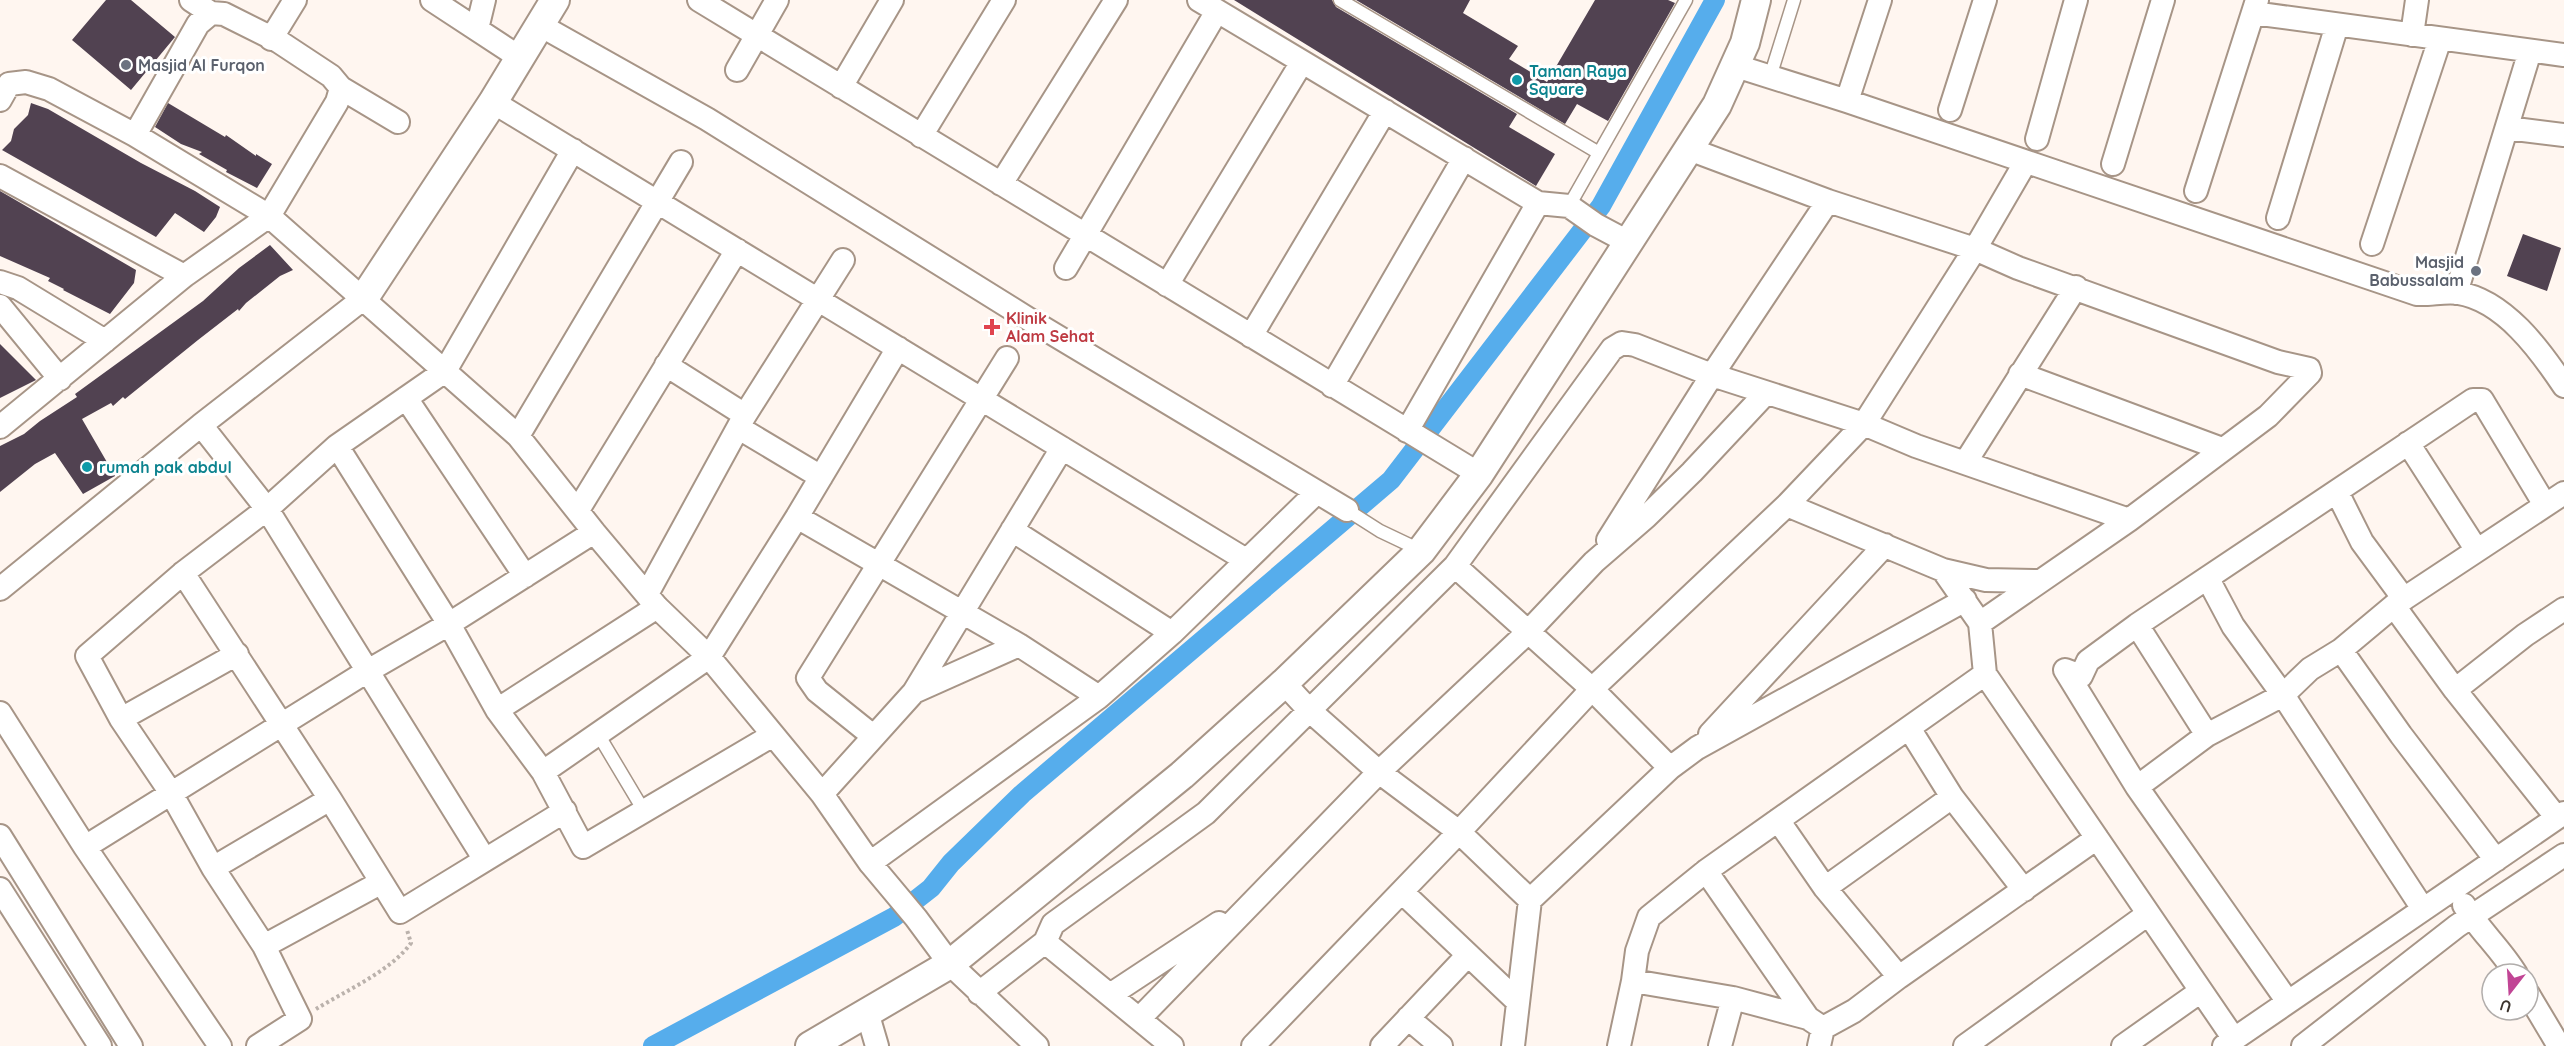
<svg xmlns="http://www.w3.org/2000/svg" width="2564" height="1046" font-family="Quicksand,sans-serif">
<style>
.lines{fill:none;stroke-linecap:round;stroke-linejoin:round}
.canal{stroke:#56adec;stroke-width:20}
.building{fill:#514251}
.service-casing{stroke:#a79587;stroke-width:15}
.minor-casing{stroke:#a79587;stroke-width:26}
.tertiary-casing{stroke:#a79587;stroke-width:32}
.path{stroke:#bbb2ac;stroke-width:4;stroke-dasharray:3 3;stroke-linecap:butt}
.service{stroke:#fff;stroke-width:12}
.minor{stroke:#fff;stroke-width:22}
.tertiary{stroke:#fff;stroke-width:28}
.worship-dot{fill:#6b7280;stroke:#fff;stroke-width:2}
.culture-dot{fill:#0f9aa8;stroke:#fff;stroke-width:2}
.health-dot{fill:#e0444e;stroke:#fff;stroke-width:2}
.labels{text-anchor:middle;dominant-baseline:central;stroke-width:6;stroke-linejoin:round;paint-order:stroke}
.worship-label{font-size:16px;font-weight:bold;fill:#5b616d;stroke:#fff;text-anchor:start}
.culture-label{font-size:16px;font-weight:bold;fill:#0d838f;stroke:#fff;text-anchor:start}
.health-label{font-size:16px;font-weight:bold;fill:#be3a42;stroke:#fff;text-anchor:start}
</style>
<rect width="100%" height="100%" fill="#fff6f0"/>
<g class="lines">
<path class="canal" d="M653 1046 894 917 931 888 951 863 1022 794 1391 480 1601 206 1715 0"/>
</g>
<path class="building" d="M106 0H131L175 37 131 90 72 40Z
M1234 0H1332L1336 7 1517 114 1509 127 1555 154 1536 186Z
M1356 0H1470L1463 13 1518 46 1509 59 1547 82 1595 0H1668L1675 3 1608 121 1577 104 1565 124Z
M31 103 48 109 141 163 195 191 220 207 216 217 204 232 175 213 156 237 2 150 11 141 14 129 28 115Z
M168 103 225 137 226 135 256 156V154L272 164 257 188 226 172 227 170 199 154 202 152 181 144 155 127Z
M0 191 136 270 134 283 110 314 63 290 64 289 48 281 50 278 0 256Z
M2523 234 2561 248 2547 291 2507 276Z
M270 245 293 270 280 276 246 303 239 311 238 309 198 340 125 399 123 397 113 406 111 403 82 419 115 476 83 494 55 453 35 464 0 492V446L24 434 40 421 77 397 75 394 203 301 239 268Z
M0 344 36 380 0 398Z"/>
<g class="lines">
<defs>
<path id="service" d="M1340 0 1599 153
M1770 77 1794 0
M1569 206 1686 0
M1347 510 1380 531 1420 550
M598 734 644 811"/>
<path id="minor" d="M191 0 211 13 224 14 278 41 331 76 341 88 398 122
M432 0 519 57
M699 0 1479 474
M1199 0 1538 203
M2253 13 2564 55
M538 24 707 119 1030 320 1347 510
M477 29 484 0
M2412 35 2417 0
M271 39 295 0
M1733 65 1847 101 2417 294C2430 295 2445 291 2458 293 2504 300 2540 350 2564 386
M737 70 777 0
M841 87 892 0
M0 100 9 84 26 82 49 89 135 135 269 216 518 436 594 532 657 607 709 657 822 794 870 863 916 918 950 964 1037 1046
M1847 101 1880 0
M493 102 1246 560
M1950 110 1985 0
M2507 128 2564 135
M135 135 198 24 211 13
M921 136 1004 0
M2037 139 2076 0
M1689 149 1828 201 1975 249 2018 268 2278 362 2309 369 2310 373 2268 416 2129 520 1980 623
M2113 164 2163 0
M0 176 184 276
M1001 184 1116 0
M2196 191 2257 0
M2278 218 2337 25
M2372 244 2440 39
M1066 268 1217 11
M0 282 18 288 105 341
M1167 285 1302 62
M2456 293 2530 51
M0 306 60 379
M1251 336 1385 111
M666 365 745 415
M2020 374 2222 449
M1332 386 1464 158
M406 398 525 576
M201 425 267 509 485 860
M0 427 184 276 269 216 337 102 341 88
M739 428 821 477
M1407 431 1538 203 1569 206 1596 225 1628 242
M518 436 681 162
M2408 443 2476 549
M337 446 449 624 497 710 543 772 583 847 773 735
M1965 463 2076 287
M2337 492 2362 542 2404 599
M1787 505 1943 570 1980 623 1985 674 2234 1039
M578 510 737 250
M797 517 1019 645 1099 697
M1012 530 1172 633
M1608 540 1712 375 1828 201
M1455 566 1592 689 1670 768
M1943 570 1986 580 2038 581
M183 573 330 799 400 912 565 811
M2208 579 2233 626 2283 695 2423 909
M0 589 201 425 364 298
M647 594 745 415 843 260
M2394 606 2455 690 2557 818
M2137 625 2207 735
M2341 650 2401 735 2496 860
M1284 683 1309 710 1379 772 1459 832 1530 900
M2455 690 2525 635 2564 609
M914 692 1062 448
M497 710 657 607
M0 713 85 847 220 1046
M121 719 237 654
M1909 728 1952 797 2024 890
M1710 734 1885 545
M873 736 817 691 808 678 1007 358
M543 772 709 657 797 517 898 348
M2137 787 2207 735 2283 695 2310 669 2341 650 2396 604 2564 493
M822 794 914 692 1019 645
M1778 820 1825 888 1899 977
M0 836 131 1046
M85 847 366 672 449 624 594 532
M870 863 1099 697 1172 633 1317 492
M213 868 330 799
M1706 871 1808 1018 1823 1028
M1825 888 1952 797
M0 889 100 1046
M1402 892 1517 1001
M2464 905C2479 930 2501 949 2516 974
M1045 942 1172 1046
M264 946 380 883
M1633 981 1733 998 1808 1018
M979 993 1045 942 1053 924 1206 813 1455 566 1612 349 1622 343 1635 345 1712 375 1864 424 1916 446 2129 520
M2528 994 2559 1046
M1110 995 1219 923
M2288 1002 2137 787 2065 670 2081 676 2088 661 2137 625 2473 400H2482L2545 505
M867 1012 877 1046
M1408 1018 1441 1046
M1139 1019 1379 772 1527 633 1594 562 1646 517 1692 472 1766 393
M258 1046 300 1019 264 946 213 868 171 793 121 719 87 656 183 573 267 509 337 446 445 371 573 150
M1253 1046 1459 832 1592 689 1787 505 1864 424 1975 249 2025 163
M1382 1046 1467 956
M1513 1046 1530 900 1670 768 1697 748 1965 600
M1619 1046 1633 981 1637 951 1649 917 1706 871 1985 674
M1720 1046 1733 998
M1819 1046 1823 1028 1854 1011 1899 977 2097 838
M1965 1046 2148 914
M2123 1046 2201 991
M2224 1046 2564 813
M2303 1046 2457 926 2564 855"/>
<path id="tertiary" d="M364 298 493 102 555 0
M810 1046 950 964 1182 775 1284 683 1421 551 1479 474 1717 105 1745 43 1756 0"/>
</defs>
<use href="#service" class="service-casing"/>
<use href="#minor" class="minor-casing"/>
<use href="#tertiary" class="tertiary-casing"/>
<path class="path" d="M316 1009C345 991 391 971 411 943L407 930"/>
<use href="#service" class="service"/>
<use href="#minor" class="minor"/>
<use href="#tertiary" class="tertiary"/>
</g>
<g class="worship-dot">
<circle cx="126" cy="65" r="6"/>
<circle cx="2476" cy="271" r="6"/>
</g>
<g class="culture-dot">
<circle cx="1517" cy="80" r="6"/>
<circle cx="87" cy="467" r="6"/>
</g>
<path class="health-dot" d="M989 318h6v6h6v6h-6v6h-6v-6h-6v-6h6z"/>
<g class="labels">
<g class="worship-label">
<text x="138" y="65">Masjid Al Furqon</text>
<text x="2464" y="262" text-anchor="end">Masjid<tspan x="2464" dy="18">Babussalam</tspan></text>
</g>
<g class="culture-label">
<text x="1529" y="71">Taman Raya<tspan x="1529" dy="18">Square</tspan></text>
<text x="99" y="467">rumah pak abdul</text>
</g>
<g class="health-label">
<text x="1006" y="318">Klinik<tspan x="1006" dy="18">Alam Sehat</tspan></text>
</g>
</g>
<g transform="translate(2510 992) rotate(197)"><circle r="28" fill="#ffffff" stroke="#b1adab" stroke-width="1.5"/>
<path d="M0-4.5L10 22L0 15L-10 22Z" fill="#c14595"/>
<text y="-9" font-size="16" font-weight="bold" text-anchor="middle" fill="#3b332d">U</text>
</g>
</svg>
